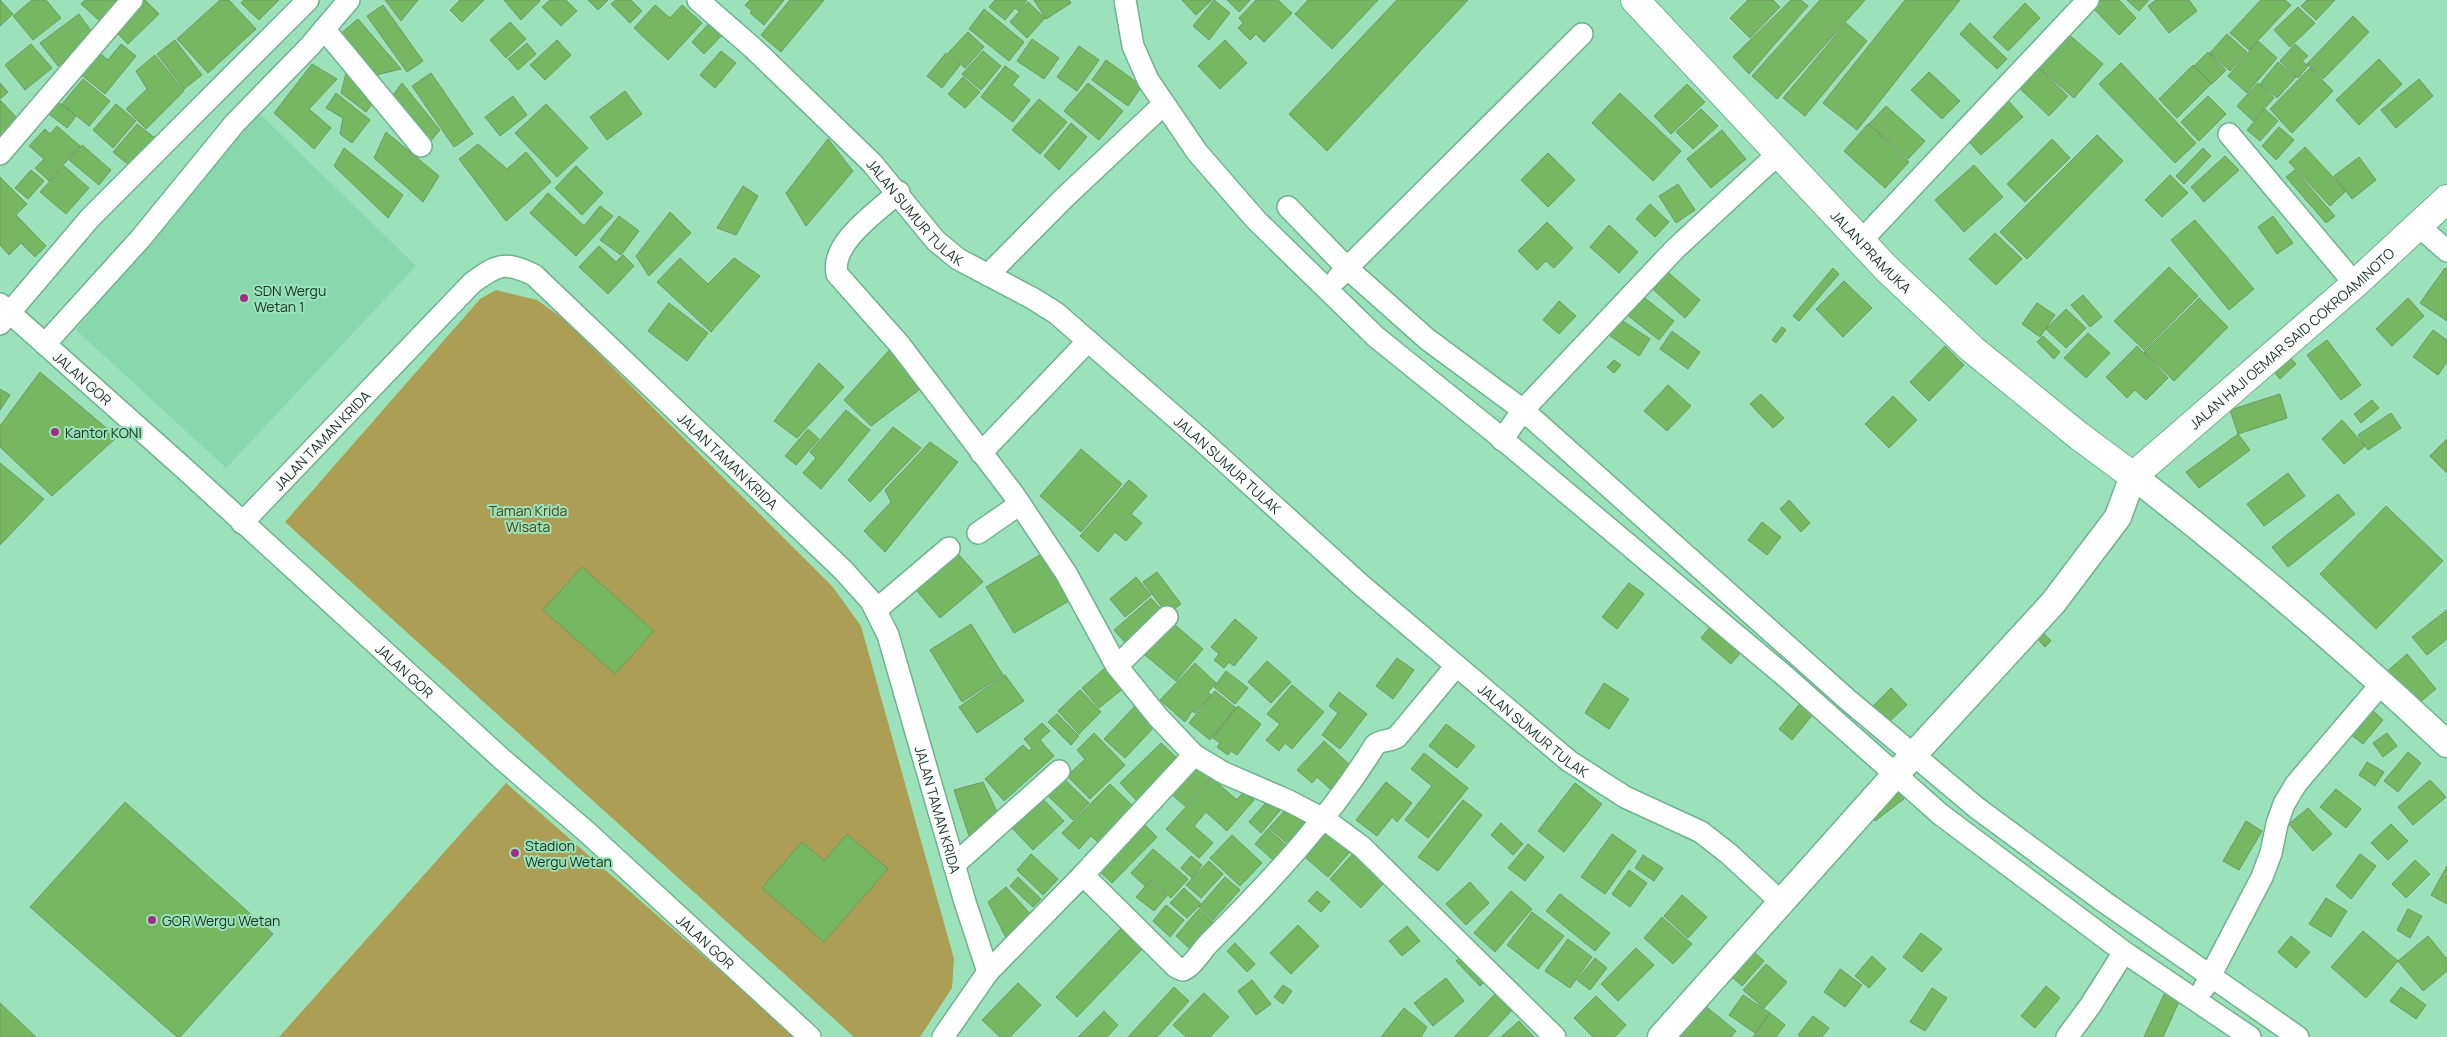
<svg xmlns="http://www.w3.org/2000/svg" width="2447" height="1037" font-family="Manrope,sans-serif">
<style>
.built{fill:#89d8ac}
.green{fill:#ac9e54}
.building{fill:#75b861;stroke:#6f9963}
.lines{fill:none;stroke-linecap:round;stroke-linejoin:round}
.minor-casing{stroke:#6db38d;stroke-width:24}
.tertiary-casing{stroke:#6db38d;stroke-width:29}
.secondary-casing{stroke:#6db38d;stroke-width:30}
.minor{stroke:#fff;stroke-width:21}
.tertiary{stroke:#fff;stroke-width:26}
.secondary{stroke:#fff;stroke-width:28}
.poi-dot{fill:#a32e88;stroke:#9be2ba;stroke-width:2}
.labels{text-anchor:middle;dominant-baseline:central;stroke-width:4;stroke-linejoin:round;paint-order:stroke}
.street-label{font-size:14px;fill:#163324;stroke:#9be2ba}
.poi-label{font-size:14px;fill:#163324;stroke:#9be2ba;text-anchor:start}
.park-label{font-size:14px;fill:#4d4414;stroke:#9be2ba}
</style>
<rect width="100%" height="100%" fill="#9be2ba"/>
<path class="built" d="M254 108 416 266 226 468 76 330Z"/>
<path class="green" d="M496 290 537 300 565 320 832 586 861 626 954 959 952 988 920 1037H854L285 522 480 299Z
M506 783 796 1037H279Z"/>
<path class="building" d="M0 0 13 14 0 26Z
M32 0H46L61 18 33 40 13 16Z
M85 0H122L102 23 81 4Z
M142 0H145L159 14 128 44 113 29Z
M220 0H229L256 29 208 73 177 39Z
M244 0H279L259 20 241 3Z
M385 0H418L401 21Z
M460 0H484L462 22 450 10Z
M504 0H539L540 1 521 20Z
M550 0H566L577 11 561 26 542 7Z
M588 0H608L598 10Z
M616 0H631L642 11 630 23 611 4Z
M750 0H784L764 25 750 13 752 11 745 5Z
M790 0H824L781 52 761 35Z
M995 0H1027L1019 11 1015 8 1005 20 989 7Z
M1034 0H1069L1071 3 1046 19Z
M1182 0H1212L1196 15Z
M1214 0 1230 13 1209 40 1193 26Z
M1227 0H1250L1239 12Z
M1256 0H1278L1292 13 1264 42 1256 34 1250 40 1238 28 1243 23 1239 18Z
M1308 0H1378L1332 49 1295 14Z
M1397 0H1468L1327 151 1289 114Z
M1748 0H1773L1780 7 1750 38 1730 18Z
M1791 0H1801L1808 6 1749 74 1733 57Z
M1820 0H1865L1777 99 1752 76Z
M1905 0H1960L1857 130 1823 103Z
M2095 0H2119L2136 18 2119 35 2090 5Z
M2127 0H2149L2139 11Z
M2156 0H2189L2197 11 2169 33 2148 6Z
M2261 0H2285L2291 5 2249 50 2230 33Z
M2307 0H2335L2316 20 2301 6Z
M1028 2 1045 18 1027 38 1010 22Z
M2025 3 2040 18 2008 51 1993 37Z
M383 5 423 61 407 72 367 16Z
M655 5 670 18 682 5 702 23 668 60 634 28Z
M2298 7 2315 23 2290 47 2274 30Z
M984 9 1024 42 1009 61 969 29Z
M79 14 96 38 58 66 40 43Z
M2353 16 2369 32 2323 79 2307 64Z
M714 18 727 30 704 54 692 42Z
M358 19 401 69 376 75 339 35Z
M510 22 526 39 506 58 490 40Z
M1846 23 1867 41 1805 116 1783 98Z
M1970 23 2007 59 1997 69 1960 34Z
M968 32 984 47 965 68 948 53Z
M2067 33 2103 64 2074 98 2038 67Z
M2227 34 2247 52 2230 71 2210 53Z
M1032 39 1059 58 1044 79 1017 61Z
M175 40 202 75 184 89 157 54Z
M557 40 571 55 545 80 530 65Z
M1225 40 1247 63 1220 89 1198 66Z
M2258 41 2277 58 2247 93 2228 76Z
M527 43 536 54 518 70 508 59Z
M31 44 52 68 25 90 5 65Z
M121 44 136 56 105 94 79 73 97 51 108 60Z
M2295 44 2308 56 2302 61 2308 66 2298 78 2280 61Z
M1079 46 1099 60 1077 91 1057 77Z
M721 51 736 63 715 88 700 75Z
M983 51 1001 66 981 90 962 74Z
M2208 52 2226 70 2212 84 2194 66Z
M946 53 960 65 942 88 927 76Z
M155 55 184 91 146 129 126 109 147 89 136 71Z
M2379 59 2402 84 2359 125 2336 100Z
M1106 60 1142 86 1128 106 1092 80Z
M2278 62 2296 77 2277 98 2260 84Z
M2121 63 2196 143 2175 163 2099 84Z
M312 64 337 79 309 109 331 128 314 149 274 113Z
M2034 64 2068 96 2049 116 2015 84Z
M2193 65 2211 84 2177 118 2159 99Z
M1005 66 1019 76 1012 85 1030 100 1013 122 981 97Z
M2310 68 2333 91 2292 133 2270 109Z
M1929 72 1960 101 1942 119 1911 90Z
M346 73 377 98 366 112 341 93Z
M431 73 473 134 454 147 412 86Z
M963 77 980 92 965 108 948 94Z
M83 79 110 101 89 126 62 104Z
M2419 79 2433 96 2396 128 2381 110Z
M0 83 8 92 0 99Z
M402 83 440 130 429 143 391 98Z
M1088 83 1123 111 1099 140 1064 111Z
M2258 83 2274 98 2253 121 2237 106Z
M1687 84 1705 102 1671 134 1654 116Z
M625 91 642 114 607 140 590 117Z
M336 93 370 120 352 143 340 134 343 118 326 108Z
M1620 93 1681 151 1653 181 1592 123Z
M513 96 527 115 500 136 485 117Z
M2208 96 2226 114 2199 141 2181 122Z
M2005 97 2023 117 1981 155 1963 135Z
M54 99 76 116 67 128 45 111Z
M1039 99 1067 122 1040 154 1012 130Z
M0 100 20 121 1 139 0 138Z
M116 104 136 121 113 148 93 130Z
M546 104 588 148 557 177 515 133Z
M1886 106 1925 141 1908 159 1869 124Z
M1701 109 1718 126 1693 149 1676 132Z
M2265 109 2278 121 2260 141 2247 130Z
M1071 123 1087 137 1059 170 1044 156Z
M137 124 155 138 131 167 113 152Z
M1868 124 1909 162 1885 188 1844 151Z
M57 126 80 146 49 181 35 168 44 159 29 146 45 129 50 134Z
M2279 127 2294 140 2276 160 2262 146Z
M1722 130 1746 159 1711 188 1687 159Z
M386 132 439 176 423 202 374 158Z
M2097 135 2123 161 2027 259 2000 232Z
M828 139 853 171 806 226 786 193Z
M2052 139 2070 158 2025 202 2007 184Z
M478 144 507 169 526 152 551 182 506 221 459 159Z
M82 145 111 170 99 185 69 160Z
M2305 147 2346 191 2330 206 2289 162Z
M344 148 403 195 388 218 334 166Z
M2203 148 2211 156 2184 184 2176 176Z
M1548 153 1575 180 1548 207 1521 180Z
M2225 156 2239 170 2204 202 2191 187Z
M2359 157 2376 180 2352 199 2334 176Z
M1974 165 2003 197 1964 232 1935 200Z
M64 166 89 188 66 214 40 192Z
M576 166 603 193 582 215 555 188Z
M31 170 44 181 28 199 15 188Z
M2295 170 2335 216 2326 223 2286 177Z
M2170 175 2188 193 2162 217 2145 200Z
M0 177 27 204 16 215 46 246 35 257 21 243 9 255 0 245Z
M1678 184 1695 210 1676 223 1659 196Z
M743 186 758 196 736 235 717 228Z
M548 193 584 226 600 206 613 216 576 256 530 213Z
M1650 204 1669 222 1655 237 1636 219Z
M670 212 691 233 649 276 636 256Z
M619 216 639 231 621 255 600 240Z
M2273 216 2293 243 2277 254 2258 227Z
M2195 220 2254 289 2229 310 2171 240Z
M1547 222 1573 248 1554 268 1546 261 1537 270 1518 251Z
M1609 225 1638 252 1619 273 1590 247Z
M1995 233 2022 259 1996 285 1969 259Z
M599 246 616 262 623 255 634 266 608 294 579 267Z
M680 258 708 284 734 258 760 276 711 332 657 282Z
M2169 267 2198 296 2144 350 2114 321Z
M1663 268 1700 300 1685 318 1648 285Z
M1833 268 1839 274 1799 321 1793 316Z
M2445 268 2447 269V321L2420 303Z
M1844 281 1872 308 1843 337 1816 309Z
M1641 295 1674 321 1659 340 1626 314Z
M2083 295 2102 317 2090 327 2071 305Z
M2199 298 2228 327 2174 381 2144 352Z
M2408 298 2424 316 2392 346 2376 329Z
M1559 301 1576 316 1559 334 1543 320Z
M669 303 708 333 687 361 648 331Z
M2037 303 2055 315 2040 337 2022 324Z
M2066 309 2086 328 2066 348 2046 329Z
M1614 315 1650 339 1639 356 1603 331Z
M1782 327 1786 330 1776 343 1772 340Z
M2433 330 2447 340V362L2438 375 2413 357Z
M1672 331 1700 352 1688 369 1660 349Z
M2088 333 2110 353 2086 378 2064 358Z
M2043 336 2060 352 2054 359 2037 342Z
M2327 340 2361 385 2341 400 2307 355Z
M893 346 927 384 871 426 844 400Z
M1945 346 1964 365 1929 401 1910 382Z
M2137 346 2168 378 2146 400 2135 390 2127 398 2106 377Z
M2290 357 2296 364 2280 379 2274 372Z
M1614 360 1621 365 1614 373 1607 367Z
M819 363 844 387 797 438 774 421Z
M40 372 117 437 52 496 0 447V426Z
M1668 385 1691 406 1667 431 1644 411Z
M0 389 10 395 0 410Z
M1761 394 1784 418 1773 428 1750 404Z
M2280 394 2287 418 2238 434 2230 410Z
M1893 396 1917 420 1889 448 1865 424Z
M2372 400 2379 408 2361 423 2354 414Z
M846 410 870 430 821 489 803 473 816 458 810 452Z
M2391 413 2401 428 2368 450 2358 435Z
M2342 420 2365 446 2344 464 2322 439Z
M893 427 921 448 870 502 848 480Z
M808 429 819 439 796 465 785 456Z
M2238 434 2250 450 2199 488 2186 472Z
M2447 439V473L2430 456Z
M930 442 958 462 885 552 864 531 891 502 885 490Z
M1081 449 1122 484 1081 532 1040 496Z
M0 463 44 499 0 545Z
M2288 473 2305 496 2264 526 2247 504Z
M1129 480 1147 496 1131 514 1142 523 1126 541 1115 532 1098 552 1080 536Z
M2338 494 2355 514 2288 567 2272 547Z
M1789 500 1810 523 1801 532 1780 509Z
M2386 506 2443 561 2376 629 2320 574Z
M1762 522 1781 537 1767 555 1748 540Z
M953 548 983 582 940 618 911 584Z
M1048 550 1076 597 1014 633 986 587Z
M582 567 654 631 615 674 543 610Z
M1157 572 1181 604 1167 614 1143 582Z
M1136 577 1151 595 1125 617 1110 599Z
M1629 583 1644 594 1617 629 1602 617Z
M1151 598 1167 616 1130 648 1114 630Z
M2447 610V639L2427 655 2412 637Z
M1167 618 1203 649 1176 681 1145 655Z
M1235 619 1257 638 1234 666 1229 662 1224 668 1214 660 1219 654 1211 647Z
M1716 620 1746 646 1731 664 1701 638Z
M971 624 1003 675 962 702 930 650Z
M2038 627 2051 641 2045 647 2032 633Z
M2407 654 2436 689 2414 707 2385 673Z
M1397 658 1414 670 1393 699 1376 686Z
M1267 661 1291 682 1271 703 1248 682Z
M1112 662 1130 683 1099 708 1082 688Z
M1195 663 1216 683 1208 692 1211 695 1195 713 1192 711 1185 722 1160 700Z
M1226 671 1248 688 1235 704 1214 687Z
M1005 675 1024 701 977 733 959 707Z
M1604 683 1629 699 1609 729 1585 713Z
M1292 685 1324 712 1292 749 1285 743 1279 751 1266 740 1280 724 1267 714Z
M1891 688 1907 705 1885 726 1869 710Z
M1080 690 1101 712 1079 734 1058 711Z
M1215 691 1236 708 1210 740 1189 723Z
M1339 692 1367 714 1340 749 1322 735 1338 713 1329 706Z
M1802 701 1815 712 1792 740 1779 729Z
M1136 705 1156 725 1125 758 1104 739Z
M1238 706 1261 724 1237 755 1231 751 1228 755 1217 747 1220 743 1213 738Z
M2371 709 2383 720 2363 744 2350 734Z
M1057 714 1079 736 1071 745 1048 722Z
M1042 723 1050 731 1040 740 1054 756 1004 801 985 779 1023 745 1029 751 1032 748 1024 739Z
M1446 724 1475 746 1457 768 1429 746Z
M1094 733 1125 765 1090 799 1067 776 1085 759 1077 750Z
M2387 733 2397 746 2383 757 2373 743Z
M1324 741 1351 766 1330 789 1317 777 1312 783 1297 770Z
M1161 743 1179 760 1137 801 1120 783Z
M2408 752 2421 763 2398 792 2384 781Z
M1424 753 1468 788 1428 838 1405 820 1432 786 1411 769Z
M1196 757 1214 774 1185 806 1167 790Z
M2367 762 2384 772 2375 786 2359 775Z
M1063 778 1089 803 1073 820 1047 795Z
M1212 778 1237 800 1244 791 1254 800 1227 831 1206 812 1194 826 1213 843 1199 858 1166 829Z
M2430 780 2446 797 2413 825 2398 807Z
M983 782 1000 818 972 845 954 790Z
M1386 782 1412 803 1397 822 1392 817 1377 836 1356 820Z
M1575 783 1602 804 1564 852 1538 831Z
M1110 784 1135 808 1100 844 1091 836 1079 849 1062 833Z
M1896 789 1904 799 1875 821 1868 812Z
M2336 789 2361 809 2346 828 2320 807Z
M1041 797 1064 821 1033 850 1010 826Z
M1270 798 1282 808 1261 833 1249 822Z
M1463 800 1482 815 1438 871 1418 857Z
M125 802 273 934 180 1037H177L30 907Z
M1287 808 1306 824 1288 844 1269 828Z
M2308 808 2332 834 2313 851 2289 824Z
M1139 819 1157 837 1112 883 1094 866Z
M1325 821 1354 847 1328 877 1299 852Z
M2246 821 2262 831 2239 870 2223 861Z
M1501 823 1523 844 1513 855 1491 835Z
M2391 824 2408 841 2388 860 2371 843Z
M1268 829 1286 845 1273 860 1255 844Z
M847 834 888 869 824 942 762 888 802 842 824 861Z
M1612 834 1636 851 1605 894 1581 877Z
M1232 835 1262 863 1240 886 1210 858Z
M1528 844 1544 857 1525 881 1508 868Z
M1358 848 1389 877 1361 908 1330 879Z
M1153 849 1188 879 1171 898 1151 880 1145 886 1131 873Z
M1031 854 1058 879 1043 895 1017 870Z
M2360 854 2376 866 2351 899 2336 886Z
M1643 855 1663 868 1654 881 1635 868Z
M1191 856 1202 865 1192 878 1181 868Z
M2415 860 2430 874 2406 898 2392 884Z
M1209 861 1223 874 1201 898 1186 885Z
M2447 866V904L2431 895Z
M1629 870 1647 883 1630 907 1612 894Z
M1018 877 1041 899 1033 907 1010 886Z
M1225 877 1240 890 1213 920 1199 907Z
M1150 881 1167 896 1154 911 1136 897Z
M1470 882 1489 903 1466 925 1446 904Z
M1006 887 1033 917 1007 940 988 902Z
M1184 888 1201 904 1187 918 1170 903Z
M1317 891 1330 902 1321 912 1308 901Z
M1511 891 1532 909 1495 952 1474 933Z
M1560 894 1610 933 1595 951 1546 911Z
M1682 895 1707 917 1688 938 1664 916Z
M2326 898 2347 911 2331 937 2309 924Z
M1166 905 1184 920 1170 937 1153 921Z
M1199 909 1214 923 1191 950 1176 936Z
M2408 909 2422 916 2410 938 2397 930Z
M1532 912 1564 936 1538 969 1507 945Z
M1662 917 1692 944 1673 964 1644 938Z
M1128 921 1149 942 1077 1017 1056 997Z
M1298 925 1319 946 1291 974 1270 953Z
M1407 926 1420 941 1402 956 1389 941Z
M2363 931 2398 961 2366 998 2331 967Z
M1921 933 1942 949 1922 972 1903 957Z
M2291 936 2310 952 2296 968 2278 952Z
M2428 936 2447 959V971L2423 991 2398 961Z
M1568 939 1592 957 1570 988 1545 971Z
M1235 943 1255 964 1247 972 1227 951Z
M1636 948 1654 965 1618 1001 1601 984Z
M1467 950 1491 975 1480 986 1456 961Z
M1754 952 1764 961 1742 986 1732 977Z
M1872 956 1886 969 1869 988 1855 976Z
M1595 958 1607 968 1590 990 1577 980Z
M1766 964 1787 982 1764 1008 1743 990Z
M1840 969 1862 985 1845 1007 1824 992Z
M1446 978 1464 1001 1433 1026 1414 1003Z
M1252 980 1271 1004 1256 1015 1238 991Z
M1018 983 1041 1005 1010 1037H1000L982 1020Z
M1283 985 1292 991 1283 1004 1274 997Z
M2046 986 2060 998 2035 1028 2021 1016Z
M2168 986 2183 993 2163 1037H2144Z
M1174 987 1189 1001 1157 1037H1128Z
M2401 987 2426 1005 2416 1019 2390 1001Z
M1932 988 1947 998 1925 1031 1910 1022Z
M1204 993 1229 1017 1210 1037H1186L1173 1025Z
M1496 993 1513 1009 1487 1037H1454Z
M1743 995 1770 1013 1755 1033 1729 1015Z
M1596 996 1626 1025 1615 1037H1593L1574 1018Z
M1698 1000 1736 1031 1731 1037H1675Z
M0 1003 36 1037H0Z
M1404 1008 1427 1027 1421 1037H1381Z
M1104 1011 1118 1025 1107 1037H1078Z
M1770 1013 1785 1025 1776 1037H1753Z
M1813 1016 1829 1028 1822 1037H1800L1798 1035Z
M1519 1021 1534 1037H1501Z"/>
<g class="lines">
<defs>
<g id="minor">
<path id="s1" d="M698 0 753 48 872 163 936 241 958 259 1032 298 1056 313 1198 437 1361 585 1569 761 1625 797 1701 832 1729 854 1782 903"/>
<path d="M1125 0 1133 46 1148 80 1197 152 1256 220 1376 337 1494 432 1786 677 1940 814 2124 952 2250 1037"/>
<path d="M324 29 421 146"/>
<path d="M2229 134 2355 284"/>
<path d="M0 154 132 0"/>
<path d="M1778 154 1675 249 1523 410 1848 700 1977 808 2103 901 2298 1037"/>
<path d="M899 192C878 211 830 243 837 274L900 345 1014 495 1066 573 1116 665 1158 717 1194 755 1224 773 1289 801 1327 821 1362 847 1555 1037"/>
<path d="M1288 207 1347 268 1582 34"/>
<path d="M2420 227 2447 251"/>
<path d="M1862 240 2088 0"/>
<path d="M988 275 1064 198 1164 104"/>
<path d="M1337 279 1347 268 1427 339 1523 410 1502 440"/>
<path id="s2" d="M0 304 186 470 503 760 588 833 810 1037"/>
<path d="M0 324 90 218 308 0"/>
<path d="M45 344 141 238 235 123 310 46 349 0"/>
<path d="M981 453 1088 341"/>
<path id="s3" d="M242 523 472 283C498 264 504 261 534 275L843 570 871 601 888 635 965 902 988 972 943 1037"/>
<path d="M978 533 1020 504"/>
<path d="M876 610 949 548"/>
<path d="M1117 666 1167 617"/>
<path d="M954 865 1059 771"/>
<path d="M1083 875 1176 967 1183 970C1193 966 1201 951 1209 943 1269 883 1331 817 1375 745 1382 739 1389 742 1397 737L1456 666"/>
<path d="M988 972 1083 875 1194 755"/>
<path d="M2204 988 2262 877 2271 853 2277 824 2284 804 2296 784 2382 683"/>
<path d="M2067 1037 2090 1006 2124 952"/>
</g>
<path id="tertiary" d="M1661 1037 1895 775 2053 603 2118 517 2133 476C2242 560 2347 650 2447 744"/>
<g id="secondary">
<path id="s4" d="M1635 0 1886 268 1972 349 2079 436 2133 476"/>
<path id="s5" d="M2133 476 2355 284 2447 199"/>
</g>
</defs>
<use href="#minor" class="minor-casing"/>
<use href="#tertiary" class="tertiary-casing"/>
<use href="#secondary" class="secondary-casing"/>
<use href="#minor" class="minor"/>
<use href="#tertiary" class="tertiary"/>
<use href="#secondary" class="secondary"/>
</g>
<g class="poi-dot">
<circle cx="244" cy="298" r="5"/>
<circle cx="55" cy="432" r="5"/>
<circle cx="515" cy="853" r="5"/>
<circle cx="152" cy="920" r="5"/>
</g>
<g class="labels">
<g class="street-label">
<text stroke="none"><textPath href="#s1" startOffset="304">JALAN SUMUR TULAK</textPath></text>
<text stroke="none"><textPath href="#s4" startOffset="345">JALAN PRAMUKA</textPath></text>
<text stroke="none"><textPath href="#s5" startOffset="210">JALAN HAJI OEMAR SAID COKROAMINOTO</textPath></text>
<text stroke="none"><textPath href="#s2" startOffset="111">JALAN GOR</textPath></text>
<text stroke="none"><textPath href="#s3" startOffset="115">JALAN TAMAN KRIDA</textPath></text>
<text stroke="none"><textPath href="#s3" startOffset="669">JALAN TAMAN KRIDA</textPath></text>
<text stroke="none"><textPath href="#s1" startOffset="709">JALAN SUMUR TULAK</textPath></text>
<text stroke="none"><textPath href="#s2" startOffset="546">JALAN GOR</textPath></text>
<text stroke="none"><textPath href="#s1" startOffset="1114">JALAN SUMUR TULAK</textPath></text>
<text stroke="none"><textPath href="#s3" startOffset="1089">JALAN TAMAN KRIDA</textPath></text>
<text stroke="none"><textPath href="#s2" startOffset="951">JALAN GOR</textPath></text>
</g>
<g class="poi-label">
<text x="254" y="290">SDN Wergu<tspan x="254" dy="16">Wetan 1</tspan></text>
<text x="65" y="432">Kantor KONI</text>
<text x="525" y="845">Stadion<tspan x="525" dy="16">Wergu Wetan</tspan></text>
<text x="162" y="920">GOR Wergu Wetan</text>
</g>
<g class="park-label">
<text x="528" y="510">Taman Krida<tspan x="528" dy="16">Wisata</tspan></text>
</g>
</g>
</svg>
